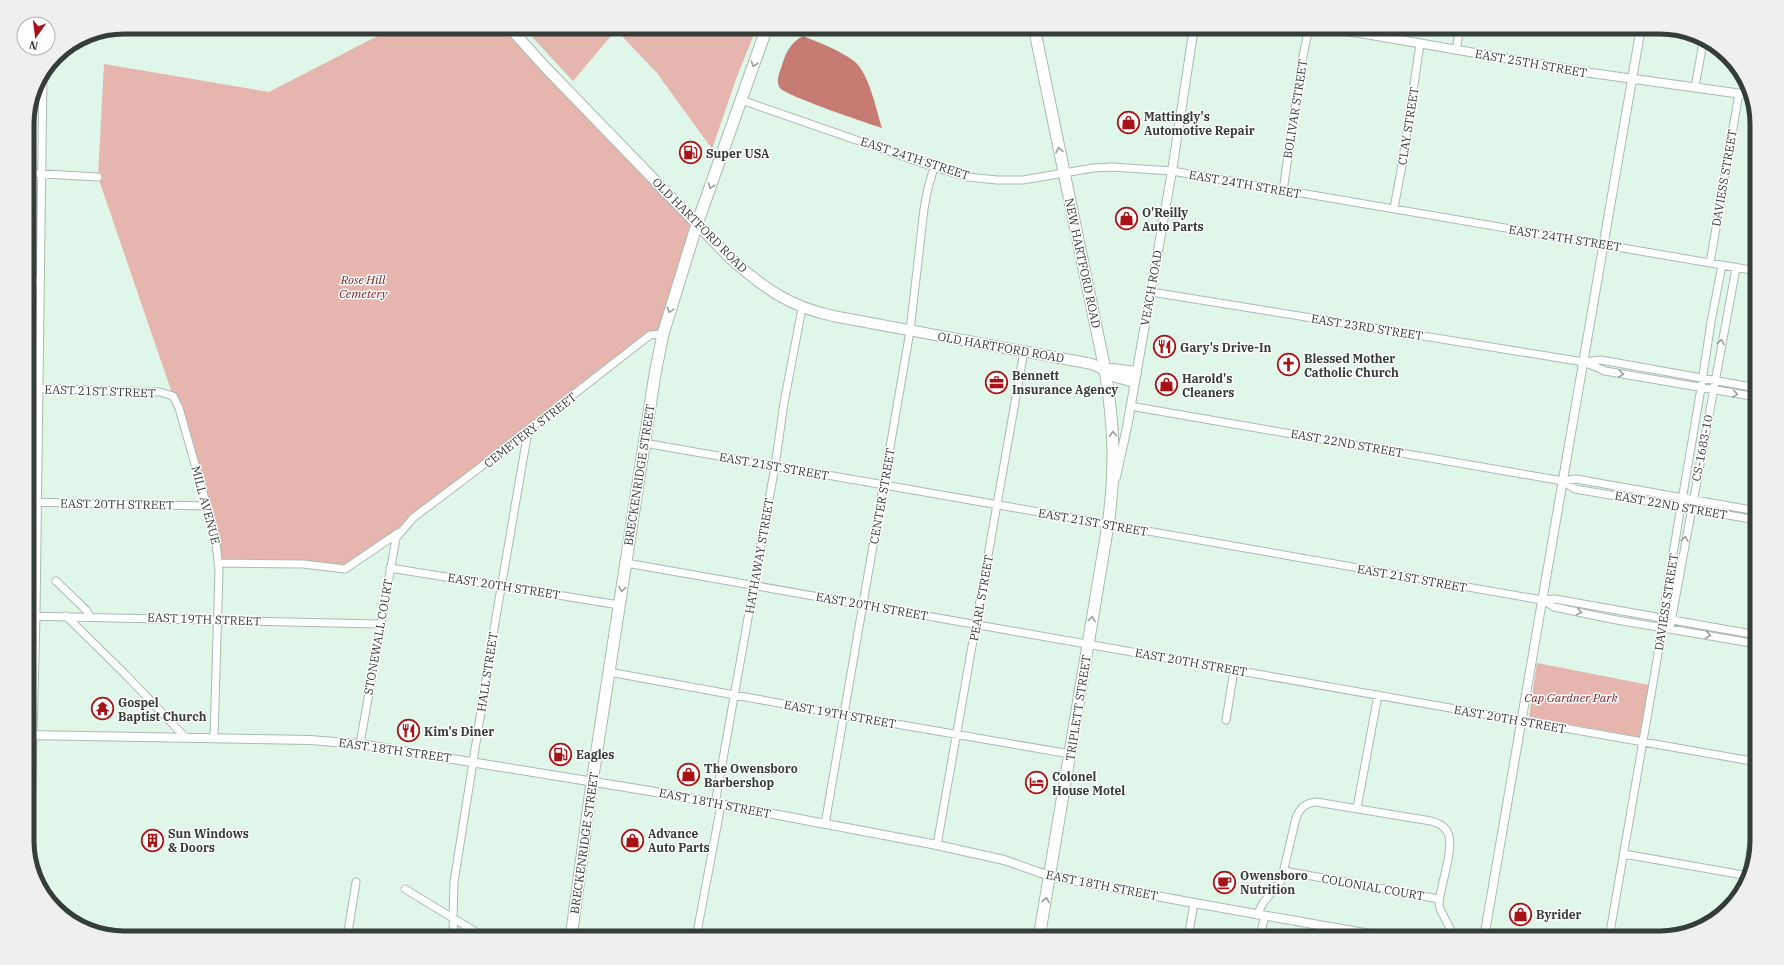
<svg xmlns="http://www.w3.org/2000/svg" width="1784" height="965" font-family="'IBM Plex Serif',serif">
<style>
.green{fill:#e5b5ae}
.water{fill:#c67b73}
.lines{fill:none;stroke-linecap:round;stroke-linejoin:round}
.minor-casing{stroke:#a7bdb1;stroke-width:9}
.tertiary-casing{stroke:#a7bdb1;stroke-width:10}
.secondary-casing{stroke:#a7bdb1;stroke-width:12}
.primary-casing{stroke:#a7bdb1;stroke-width:13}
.minor{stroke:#fff;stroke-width:7}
.tertiary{stroke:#fff;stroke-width:8}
.secondary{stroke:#fff;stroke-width:10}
.primary{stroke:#fff;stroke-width:11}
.oneway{stroke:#9a9e9c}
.labels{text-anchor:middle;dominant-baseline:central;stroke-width:3;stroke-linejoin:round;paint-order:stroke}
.street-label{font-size:12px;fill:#343d38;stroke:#fff}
.poi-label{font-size:12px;font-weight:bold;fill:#343d38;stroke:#fff;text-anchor:start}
.park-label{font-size:12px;font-style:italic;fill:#7b211d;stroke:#fff}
.rim{fill:none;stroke:#343d38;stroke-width:5}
</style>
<rect width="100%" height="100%" fill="#dff6e9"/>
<path class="green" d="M395 27H509L697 224 663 334 650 335 402 528 345 569 218 563 217 546 173 396 98 177 104 64 269 92Z
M523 27H757L736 79 712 149 657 73 616 30 573 81Z
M1537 663 1649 685 1639 737 1529 717Z"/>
<path class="water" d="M803 36C820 43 839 50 854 61 869 73 876 109 882 128 867 123 786 96 780 88 775 81 780 72 782 65 786 52 791 42 803 36Z"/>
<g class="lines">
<defs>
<path id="minor" d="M1399 40 1401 27
M1456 50 1460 27
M1695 87 1704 37
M741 100 934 167 968 177 997 180H1023L1093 168 1112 167 1172 171 1757 271
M27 173 98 177
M1283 191 1301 66 1309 27
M1394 208 1402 165 1420 44
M1710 263 1739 93
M27 282H40
M1151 292 1584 362 1601 360 1757 388
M1584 362 1605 371 1757 397
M27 388 160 392 173 396 179 408 215 535 219 570 214 738
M1130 406 1563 481 1576 479 1757 511
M644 443 1542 600 1555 599 1757 635
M1563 481 1575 489 1757 520
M27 502 207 506
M27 560H36
M218 563 303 564 345 569 398 533
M626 563 1757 762
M390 568 619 605
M56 581 86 610 90 616
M1543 600 1554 607 1611 619 1757 644
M27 616 380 624
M66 616 125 674 186 738
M1670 628 1736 268
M609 672 844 715 1070 754
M1226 720 1234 670
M360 744 396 538 413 518 474 472 650 335 663 334
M715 804 775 466 784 403 802 308
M1357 808 1378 695
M825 824 910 331 924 209 927 192 934 167
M937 845 1024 351
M1624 854 1749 876
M30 857 36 616 43 73
M1284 871 1439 899
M1745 887 1757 811
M405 889 486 938
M1257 915 1263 903 1281 881 1296 818C1300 808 1305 803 1316 802L1431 821C1438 823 1443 825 1447 831 1456 846 1440 885 1439 903L1440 909 1455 938
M347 938 356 882
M454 938 453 919 454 882 495 623 528 431
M696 938 721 805
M1188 938 1194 903
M1259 938 1265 916
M1336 938 1337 928
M1609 938 1657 660 1667 589 1701 388 1711 322 1722 265"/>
<path id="tertiary" d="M1313 27 1360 33 1591 73 1749 95
M1116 477 1127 427 1172 171 1194 27
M27 735 310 740 360 744 662 793 937 845 1004 860 1050 876 1194 903 1393 938
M1484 938 1641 27"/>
<path id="secondary" d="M509 27 547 69 730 258C764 288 788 306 833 316L1092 364 1105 370 1113 376 1134 382
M1105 370 1113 369 1136 372"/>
<path id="primary" d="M1034 27 1105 370C1114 424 1116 470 1108 525L1039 938
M571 938 592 782 655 374 663 334 697 224 767 27"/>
</defs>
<use href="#minor" class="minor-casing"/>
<use href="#tertiary" class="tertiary-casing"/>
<use href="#secondary" class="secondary-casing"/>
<use href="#primary" class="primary-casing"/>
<use href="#minor" class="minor"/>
<use href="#tertiary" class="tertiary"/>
<use href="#secondary" class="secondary"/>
<use href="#primary" class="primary"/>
</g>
<defs><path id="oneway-chevron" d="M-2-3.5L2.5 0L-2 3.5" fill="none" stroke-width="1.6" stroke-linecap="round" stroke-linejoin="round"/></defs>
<g class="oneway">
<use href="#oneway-chevron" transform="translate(754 64) rotate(109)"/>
<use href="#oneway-chevron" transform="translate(1059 150) rotate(-102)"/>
<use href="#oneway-chevron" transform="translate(711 186) rotate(109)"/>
<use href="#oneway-chevron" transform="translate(670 310) rotate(108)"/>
<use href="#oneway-chevron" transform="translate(1721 342) rotate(-80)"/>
<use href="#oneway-chevron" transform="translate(1621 374) rotate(9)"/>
<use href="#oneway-chevron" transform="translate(1735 394) rotate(8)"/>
<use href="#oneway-chevron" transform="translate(1113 434) rotate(-93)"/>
<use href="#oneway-chevron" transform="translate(1685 539) rotate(-80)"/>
<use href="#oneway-chevron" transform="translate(622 589) rotate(99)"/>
<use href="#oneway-chevron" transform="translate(1579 612) rotate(12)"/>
<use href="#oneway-chevron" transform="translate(1092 619) rotate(-81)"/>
<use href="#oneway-chevron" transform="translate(1708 635) rotate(10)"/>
<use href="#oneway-chevron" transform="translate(1046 900) rotate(-80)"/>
</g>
<defs>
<symbol id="shop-ring" viewBox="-11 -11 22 22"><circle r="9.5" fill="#fff" stroke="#a81317" stroke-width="1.5"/><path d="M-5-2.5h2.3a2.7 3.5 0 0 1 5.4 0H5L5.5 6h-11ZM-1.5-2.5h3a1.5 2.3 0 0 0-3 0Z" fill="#a81317"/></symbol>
<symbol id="fuel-ring" viewBox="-11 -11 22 22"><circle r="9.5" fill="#fff" stroke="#a81317" stroke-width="1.5"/><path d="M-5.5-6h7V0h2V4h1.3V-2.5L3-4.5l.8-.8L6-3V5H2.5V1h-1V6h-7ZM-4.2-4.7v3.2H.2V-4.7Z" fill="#a81317"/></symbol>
<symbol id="restaurant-ring" viewBox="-11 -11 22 22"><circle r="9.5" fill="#fff" stroke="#a81317" stroke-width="1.5"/><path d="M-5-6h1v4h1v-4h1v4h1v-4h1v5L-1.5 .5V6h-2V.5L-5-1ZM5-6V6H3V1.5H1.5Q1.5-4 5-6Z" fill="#a81317"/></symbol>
<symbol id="church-ring" viewBox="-11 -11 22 22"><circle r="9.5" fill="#fff" stroke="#a81317" stroke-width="1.5"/><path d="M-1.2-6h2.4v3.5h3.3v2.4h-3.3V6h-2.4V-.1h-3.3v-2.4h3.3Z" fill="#a81317"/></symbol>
<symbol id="office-ring" viewBox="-11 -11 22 22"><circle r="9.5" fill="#fff" stroke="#a81317" stroke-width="1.5"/><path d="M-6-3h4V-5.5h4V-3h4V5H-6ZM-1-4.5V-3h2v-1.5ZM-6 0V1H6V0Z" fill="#a81317"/></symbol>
<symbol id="temple-ring" viewBox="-11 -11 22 22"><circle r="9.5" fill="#fff" stroke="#a81317" stroke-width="1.5"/><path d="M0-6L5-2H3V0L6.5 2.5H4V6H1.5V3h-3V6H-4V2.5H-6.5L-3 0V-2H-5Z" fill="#a81317"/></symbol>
<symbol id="hotel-ring" viewBox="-11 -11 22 22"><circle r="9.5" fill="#fff" stroke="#a81317" stroke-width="1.5"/><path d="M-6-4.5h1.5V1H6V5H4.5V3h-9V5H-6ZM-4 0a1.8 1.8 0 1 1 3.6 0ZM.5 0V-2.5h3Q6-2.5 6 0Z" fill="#a81317"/></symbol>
<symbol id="building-ring" viewBox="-11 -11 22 22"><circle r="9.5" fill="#fff" stroke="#a81317" stroke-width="1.5"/><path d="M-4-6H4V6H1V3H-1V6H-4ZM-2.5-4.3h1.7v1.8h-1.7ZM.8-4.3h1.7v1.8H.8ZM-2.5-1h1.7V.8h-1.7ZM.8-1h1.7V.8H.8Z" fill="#a81317"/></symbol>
<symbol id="cafe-ring" viewBox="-11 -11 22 22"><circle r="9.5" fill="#fff" stroke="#a81317" stroke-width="1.5"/><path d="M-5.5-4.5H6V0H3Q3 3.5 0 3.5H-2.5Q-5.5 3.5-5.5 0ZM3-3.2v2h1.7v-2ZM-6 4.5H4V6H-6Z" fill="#a81317"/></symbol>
</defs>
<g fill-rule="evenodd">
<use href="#shop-ring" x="1116" y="110" width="25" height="25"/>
<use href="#fuel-ring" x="678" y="140" width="25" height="25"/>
<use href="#shop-ring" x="1114" y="206" width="25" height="25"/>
<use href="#restaurant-ring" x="1152" y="334" width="25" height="25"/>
<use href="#church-ring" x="1276" y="352" width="25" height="25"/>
<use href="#office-ring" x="984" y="370" width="25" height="25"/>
<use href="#shop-ring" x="1154" y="372" width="25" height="25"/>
<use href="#temple-ring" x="90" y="696" width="25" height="25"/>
<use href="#restaurant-ring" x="396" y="718" width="25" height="25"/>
<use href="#fuel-ring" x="548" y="742" width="25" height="25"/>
<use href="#shop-ring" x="676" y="762" width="25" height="25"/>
<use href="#hotel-ring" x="1024" y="770" width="25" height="25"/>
<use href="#building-ring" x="140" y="828" width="25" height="25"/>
<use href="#shop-ring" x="620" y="828" width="25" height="25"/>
<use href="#cafe-ring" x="1212" y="870" width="25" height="25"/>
<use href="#shop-ring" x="1508" y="902" width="25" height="25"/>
</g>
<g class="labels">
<g class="street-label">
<text transform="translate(1531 63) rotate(10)">EAST 25TH STREET</text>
<text transform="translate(1295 109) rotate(-81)">BOLIVAR STREET</text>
<text transform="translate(1408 126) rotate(-81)">CLAY STREET</text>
<text transform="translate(915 158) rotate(18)">EAST 24TH STREET</text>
<text transform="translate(1724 178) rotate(-80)">DAVIESS STREET</text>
<text transform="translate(1245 184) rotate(10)">EAST 24TH STREET</text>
<text transform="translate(700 225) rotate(45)">OLD HARTFORD ROAD</text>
<text transform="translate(1565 238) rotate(9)">EAST 24TH STREET</text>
<text transform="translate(1083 263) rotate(78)">NEW HARTFORD ROAD</text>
<text transform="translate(1151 288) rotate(-80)">VEACH ROAD</text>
<text transform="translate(1367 327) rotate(9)">EAST 23RD STREET</text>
<text transform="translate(1001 347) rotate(10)">OLD HARTFORD ROAD</text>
<text transform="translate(100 391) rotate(2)">EAST 21ST STREET</text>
<text transform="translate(530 430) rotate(-38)">CEMETERY STREET</text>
<text transform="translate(1347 443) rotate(10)">EAST 22ND STREET</text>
<text transform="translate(1702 448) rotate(-79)">CS-1683-10</text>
<text transform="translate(774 466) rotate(10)">EAST 21ST STREET</text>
<text transform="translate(639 475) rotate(-81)">BRECKENRIDGE STREET</text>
<text transform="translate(882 496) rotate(-80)">CENTER STREET</text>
<text transform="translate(117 504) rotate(1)">EAST 20TH STREET</text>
<text transform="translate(206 505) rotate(75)">MILL AVENUE</text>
<text transform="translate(1671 505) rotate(10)">EAST 22ND STREET</text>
<text transform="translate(1093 522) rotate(10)">EAST 21ST STREET</text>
<text transform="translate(759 556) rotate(-80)">HATHAWAY STREET</text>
<text transform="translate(1412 578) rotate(10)">EAST 21ST STREET</text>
<text transform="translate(504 586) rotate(9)">EAST 20TH STREET</text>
<text transform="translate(981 598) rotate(-80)">PEARL STREET</text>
<text transform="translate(1666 602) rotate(-81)">DAVIESS STREET</text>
<text transform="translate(872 606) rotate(10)">EAST 20TH STREET</text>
<text transform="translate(204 619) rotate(2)">EAST 19TH STREET</text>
<text transform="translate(378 637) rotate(-80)">STONEWALL COURT</text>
<text transform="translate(1191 662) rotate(10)">EAST 20TH STREET</text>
<text transform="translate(487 672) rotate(-81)">HALL STREET</text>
<text transform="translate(1078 708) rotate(-81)">TRIPLETT STREET</text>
<text transform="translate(840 714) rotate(10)">EAST 19TH STREET</text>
<text transform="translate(1510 719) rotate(10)">EAST 20TH STREET</text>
<text transform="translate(395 750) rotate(8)">EAST 18TH STREET</text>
<text transform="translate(715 803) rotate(11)">EAST 18TH STREET</text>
<text transform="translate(584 843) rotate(-82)">BRECKENRIDGE STREET</text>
<text transform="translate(1102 885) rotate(11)">EAST 18TH STREET</text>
<text transform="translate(1373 887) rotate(10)">COLONIAL COURT</text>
</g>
<g class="poi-label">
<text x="1144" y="116">Mattingly's<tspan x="1144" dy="14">Automotive Repair</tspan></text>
<text x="706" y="153">Super USA</text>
<text x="1142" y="212">O'Reilly<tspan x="1142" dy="14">Auto Parts</tspan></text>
<text x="1180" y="347">Gary's Drive-In</text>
<text x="1304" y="358">Blessed Mother<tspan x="1304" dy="14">Catholic Church</tspan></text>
<text x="1012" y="375">Bennett<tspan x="1012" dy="14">Insurance Agency</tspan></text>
<text x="1182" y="378">Harold's<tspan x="1182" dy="14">Cleaners</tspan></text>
<text x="118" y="702">Gospel<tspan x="118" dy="14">Baptist Church</tspan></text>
<text x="424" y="731">Kim's Diner</text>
<text x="576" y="754">Eagles</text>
<text x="704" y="768">The Owensboro<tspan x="704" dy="14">Barbershop</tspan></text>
<text x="1052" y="776">Colonel<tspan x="1052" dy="14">House Motel</tspan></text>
<text x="168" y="833">Sun Windows<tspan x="168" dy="14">&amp; Doors</tspan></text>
<text x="648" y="833">Advance<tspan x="648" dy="14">Auto Parts</tspan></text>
<text x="1240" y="875">Owensboro<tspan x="1240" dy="14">Nutrition</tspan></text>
<text x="1536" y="914">Byrider</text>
</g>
<g class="park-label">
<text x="363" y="279">Rose Hill<tspan x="363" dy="14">Cemetery</tspan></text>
<text x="1571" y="697">Cap Gardner Park</text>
</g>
</g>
<path d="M0 0H1784V965H0ZM124 34H1660A90 90 0 0 1 1750 124V841A90 90 0 0 1 1660 931H124A90 90 0 0 1 34 841V124A90 90 0 0 1 124 34Z" fill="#efefef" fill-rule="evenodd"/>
<path class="rim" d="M124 34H1660A90 90 0 0 1 1750 124V841A90 90 0 0 1 1660 931H124A90 90 0 0 1 34 841V124A90 90 0 0 1 124 34Z"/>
<g transform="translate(36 36) rotate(194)"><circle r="19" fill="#ffffff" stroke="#aeb1af"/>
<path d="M0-3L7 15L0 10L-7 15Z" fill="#a81317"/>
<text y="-6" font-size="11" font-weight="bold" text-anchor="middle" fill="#343d38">N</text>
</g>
</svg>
